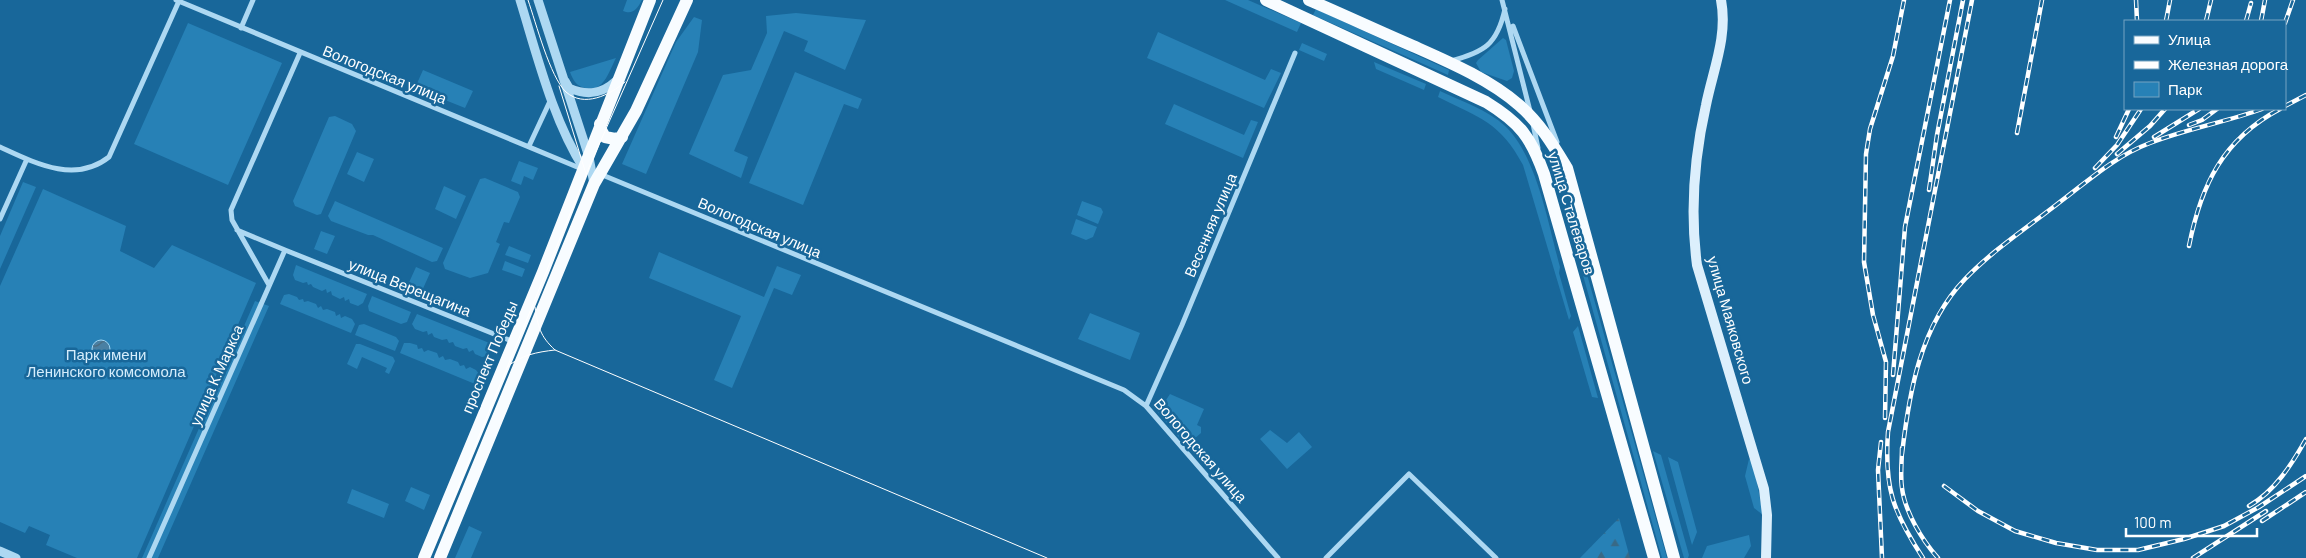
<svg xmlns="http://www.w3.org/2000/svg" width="2306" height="558" font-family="Barlow,sans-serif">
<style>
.green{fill:#2781b6}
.forest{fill:url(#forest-firs)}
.water{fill:url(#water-waves);stroke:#a0d6f4}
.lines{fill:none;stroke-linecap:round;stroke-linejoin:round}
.minor{stroke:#add8f2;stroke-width:5}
.tertiary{stroke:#add8f2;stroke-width:9}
.secondary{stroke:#dceffc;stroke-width:10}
.primary{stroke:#f8fcff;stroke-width:12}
.tram{stroke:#fff;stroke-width:1}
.rail-casing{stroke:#fff;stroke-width:4.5}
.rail{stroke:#18679a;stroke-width:2.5;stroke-dasharray:8;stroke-linecap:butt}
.labels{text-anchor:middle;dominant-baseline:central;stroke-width:5;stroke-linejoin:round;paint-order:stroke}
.street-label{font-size:15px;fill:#fff;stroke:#18679a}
.park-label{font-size:15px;fill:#d5edfc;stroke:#18679a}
</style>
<defs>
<pattern id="forest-firs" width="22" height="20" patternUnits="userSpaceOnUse" patternTransform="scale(1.25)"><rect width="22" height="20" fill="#2781b6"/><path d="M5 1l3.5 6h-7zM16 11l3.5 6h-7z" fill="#386986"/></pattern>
<pattern id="water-waves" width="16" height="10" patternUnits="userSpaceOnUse" patternTransform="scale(1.25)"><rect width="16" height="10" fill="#4a80a3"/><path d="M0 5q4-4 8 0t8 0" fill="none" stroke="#4b697c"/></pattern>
</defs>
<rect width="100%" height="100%" fill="#18679a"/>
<path class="green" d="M627 0H642C637 9 633 15 623 11Z
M1225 0H1248L1301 23 1297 32Z
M1316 9 1449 70 1448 75 1313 15Z
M796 13 866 20 845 70 804 51 808 41 784 31 734 151 748 157 741 178 689 154 723 75 751 70 767 33 766 16Z
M694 17 702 20 698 52 646 174 622 164 676 42Z
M188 23 282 63 228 185 134 144Z
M1158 32 1265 80 1271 69 1281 73 1264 108 1147 58Z
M1503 38 1506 40 1514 71 1512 78 1507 81 1481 72 1476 63 1478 60Z
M1302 43 1327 54 1324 61 1299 50Z
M616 58C609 71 604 93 585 88 576 86 573 80 570 72Z
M1374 62 1426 84 1424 90 1376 69Z
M423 70 473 91 465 108 415 88Z
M795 72 862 99 858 109 844 104 803 205 749 183Z
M1440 91C1461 101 1488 110 1505 126 1537 156 1548 224 1560 267L1559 273 1571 316 1569 320 1523 165C1500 122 1480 118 1438 97Z
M1174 104 1244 135 1251 120 1258 122 1243 158 1165 124Z
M335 116 352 124 356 131 321 214 317 215 295 206 293 201 329 117Z
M357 152 374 159 364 182 347 174Z
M519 161 538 168 533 180 524 176 521 185 511 181Z
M1553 168H1557L1667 558H1662Z
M485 178 518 192 520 197 509 223 504 222 496 242 500 244 488 273 470 278 445 269 443 263 480 179Z
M23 182 36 187 0 269V236Z
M444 186 466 196 456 219 435 209Z
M43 189 126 226 120 251 154 268 172 245 256 283 137 558H77L46 545 50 535 29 526 25 533 0 522V286Z
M335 201 443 248 437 261 432 262 373 235H368L331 221 328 216Z
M1082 201 1101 208 1103 212 1098 224 1077 215Z
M1076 219 1097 227 1093 237 1086 240 1071 234Z
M321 231 335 236 327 254 314 249Z
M509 246 531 255 528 263 505 255Z
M659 252 764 297 777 266 801 275 792 295 774 288 732 388 714 380 741 316 649 278Z
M505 261 525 269 522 277 502 270Z
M296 265 367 294 363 303 358 306 350 303 349 299 345 301 344 297 340 299 332 295 331 291 327 293 326 289 322 291 313 287 311 284 308 285 307 282 303 283 295 280 293 275Z
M416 267 430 273 421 293 407 287Z
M289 294 297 297 299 300 303 299 304 302 308 301 316 304 318 308 321 306 323 310 327 309 335 312 336 316 340 314 341 318 345 316 352 319 355 324 351 333 280 304 284 295Z
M372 296 411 312 407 322 401 324 369 311 368 306Z
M255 301 269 306 158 558H142Z
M1090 313 1140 333 1130 360 1078 339Z
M417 314 492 344 487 356 482 357 475 354 473 350 469 352 467 348 463 349 455 346 453 342 449 343 447 339 442 340 434 337 432 333 428 335 427 331 423 332 415 329 412 324Z
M364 324 396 337 399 341 395 351 355 335 359 325Z
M1578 326 1598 398 1592 397 1573 332Z
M404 343H410L417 345 418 349 422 348 424 352 428 350 437 353 439 358 443 356 445 360 450 359 458 362 460 366 464 365 466 369 470 367 476 370 479 374 475 384 400 353Z
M356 344H360L393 357 395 361 389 374 385 372 387 368 362 357 357 369 347 364Z
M1170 394 1204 409 1197 425 1201 427V433L1194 439 1164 403Z
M1157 405 1188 441H1182L1156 410Z
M1270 430 1287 443 1299 432 1312 447 1287 469 1260 439Z
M1653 451 1661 455 1689 555 1688 558H1684Z
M1668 457 1678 462 1697 532 1692 545Z
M1749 459 1753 461 1763 515 1754 508 1745 476Z
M411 487 430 495 424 510 405 501Z
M352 489 389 504 384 518 347 503Z
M469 526 482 532 471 558H455Z
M1749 535 1751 546 1744 558H1702L1707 546Z"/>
<path class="forest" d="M1619 518 1630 558H1580Z"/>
<path class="water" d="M92 349a9 9 0 1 1 18 0a9 9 0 1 1-18 0Z"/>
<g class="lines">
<path class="minor" d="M176 0 582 169
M1502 0 1530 111
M1513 26 1557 142
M241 28 253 0
M1451 61C1484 52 1497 45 1505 9
M1533 124 1538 148
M529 146 551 99
M0 147C35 163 75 184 109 157L179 1
M600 174 1124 390 1146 406 1278 558
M0 219 27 159
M285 250 514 342
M269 285 232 220 231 210 300 53
M1146 406 1182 325 1295 53
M149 558 285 250 237 230
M1326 558 1409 474 1496 558"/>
<path class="tertiary" d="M520 0C537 55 553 121 584 169
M538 0 589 157 594 184
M565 81 569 88C587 96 602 94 616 81
M0 551 16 558"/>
<path class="secondary" d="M1721 0C1728 36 1713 70 1706 105 1694 158 1690 212 1697 265L1764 489 1767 515 1766 558"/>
<path class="primary" d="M1266 0 1486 102C1520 123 1531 137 1544 174L1654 558
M1309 0C1344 15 1378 31 1413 46 1449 62 1489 79 1519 105 1540 123 1553 145 1567 168L1674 558
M600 124 601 130 605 137 615 139 622 137
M424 558 543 272 650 0
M440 558 594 184 636 111 687 0"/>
<path class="tram" d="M528 0C536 23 550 77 566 92 584 108 610 95 625 82
M559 86 586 174
M535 307C538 327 540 336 555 350L1047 558
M507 367C521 355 537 352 555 350
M429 558 590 165 663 0"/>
<defs>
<path id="rail" d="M2136 0 2137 21
M2166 21 2170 0
M2206 21 2211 0
M2246 21 2251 3
M2261 21 2265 0
M2285 23 2293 0
M2285 106 2306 95
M2189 125 2202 120 2217 109
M2017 133 2042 0
M2116 137 2129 109
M2154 137 2199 109
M2117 154 2150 126 2165 109
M2095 168 2117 145 2141 109
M1929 190 1937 135 1963 0
M2189 246C2201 185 2223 139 2280 109
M1893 375 1905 227 1950 0
M1885 418 1886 362 1873 315 1864 262 1866 154 1870 129 1893 56 1904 0
M1881 442 1878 470 1882 558
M1902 448C1902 461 1900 475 1902 488 1905 512 1922 540 1938 558
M1902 454C1909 393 1920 326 1965 279 1992 251 2025 229 2056 205 2087 182 2113 157 2150 143 2186 129 2226 122 2262 109
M1944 486 1978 511 2015 531 2056 543 2097 550H2138L2184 539 2224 526 2259 507 2306 476
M2249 506C2275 491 2292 464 2306 439
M2262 521 2306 492
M1923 558C1893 512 1884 488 1888 432L1972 0
M2193 558 2266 511"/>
</defs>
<use href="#rail" class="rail-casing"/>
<use href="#rail" class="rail"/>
</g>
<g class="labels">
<g class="street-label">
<text transform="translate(385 74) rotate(22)">Вологодская улица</text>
<text transform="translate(1572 213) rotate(73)">улица Сталеваров</text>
<text transform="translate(1210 225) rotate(-67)">Весенняя улица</text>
<text transform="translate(760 227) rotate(23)">Вологодская улица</text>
<text transform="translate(410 287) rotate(22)">улица Верещагина</text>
<text transform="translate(1731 320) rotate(74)">улица Маяковского</text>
<text transform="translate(489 357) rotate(-67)">проспект Победы</text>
<text transform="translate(216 375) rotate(-66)">улица К.Маркса</text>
<text transform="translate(1201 450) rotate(49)">Вологодская улица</text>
</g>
<g class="park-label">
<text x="106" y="354">Парк имени<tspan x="106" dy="17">Ленинского комсомола</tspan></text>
</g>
</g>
<rect x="2124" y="20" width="162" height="90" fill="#18679a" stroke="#74a4c2"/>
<rect x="2134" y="36" width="25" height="8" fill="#f8fcff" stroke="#74a4c2"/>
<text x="2168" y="45" font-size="15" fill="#ffffff">Улица</text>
<rect x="2134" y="61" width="25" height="8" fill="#ffffff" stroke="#74a4c2"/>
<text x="2168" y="70" font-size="15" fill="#ffffff">Железная дорога</text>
<rect x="2134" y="82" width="25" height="15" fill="#2781b6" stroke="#74a4c2"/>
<text x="2168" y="95" font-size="15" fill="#ffffff">Парк</text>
<path d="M2126 528v8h131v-8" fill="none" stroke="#ffffff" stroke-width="2.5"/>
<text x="2134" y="528" font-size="15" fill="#ffffff" stroke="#18679a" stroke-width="4" paint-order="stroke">100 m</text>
</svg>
